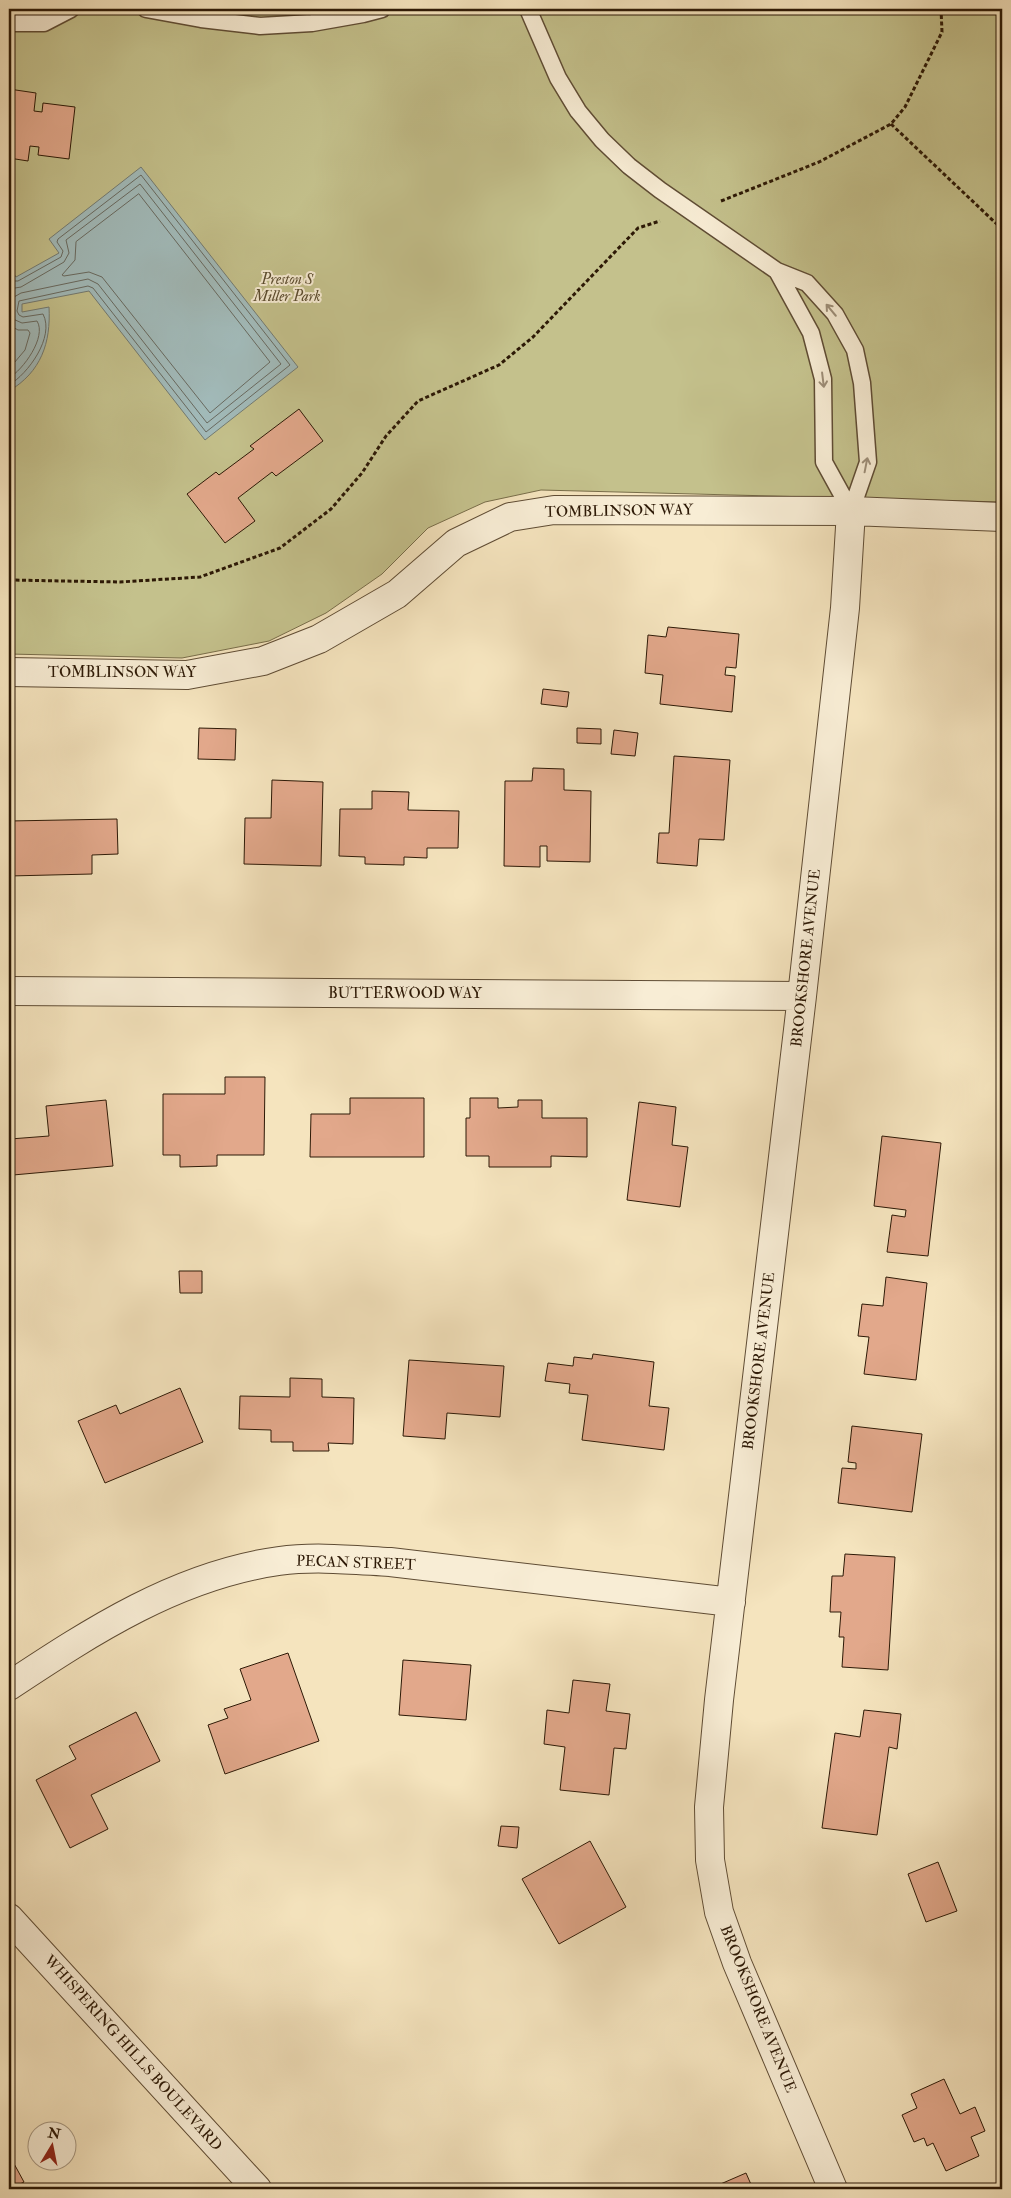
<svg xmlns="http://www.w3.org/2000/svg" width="1011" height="2198" font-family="'IM FELL Double Pica',serif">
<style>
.green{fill:#c4c18c;stroke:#786d49}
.water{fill:#a2bcbc;stroke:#737b73}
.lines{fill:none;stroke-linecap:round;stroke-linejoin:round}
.shore{stroke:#686a61;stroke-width:1}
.building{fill:#e2a88b;stroke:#2d1906}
.lane-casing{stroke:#5f4c34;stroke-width:19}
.street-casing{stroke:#5f4c34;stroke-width:30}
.path{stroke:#2d1906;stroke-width:3;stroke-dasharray:4 2.5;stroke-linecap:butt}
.lane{stroke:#f8edd5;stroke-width:16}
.street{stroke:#f8edd5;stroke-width:28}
.oneway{stroke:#9d8e78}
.labels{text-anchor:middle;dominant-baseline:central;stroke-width:4;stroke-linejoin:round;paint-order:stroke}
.park-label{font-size:15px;font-style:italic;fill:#5a4b2e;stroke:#f8edd5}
.street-label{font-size:15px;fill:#2d1906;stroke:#f8edd5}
</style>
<rect width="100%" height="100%" fill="#f5e4be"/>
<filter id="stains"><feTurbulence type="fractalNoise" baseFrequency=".004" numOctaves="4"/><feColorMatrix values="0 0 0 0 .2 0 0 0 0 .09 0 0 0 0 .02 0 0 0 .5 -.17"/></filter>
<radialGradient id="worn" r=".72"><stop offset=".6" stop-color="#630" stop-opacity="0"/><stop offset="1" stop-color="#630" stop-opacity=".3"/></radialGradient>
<path class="green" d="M9 9H1002V502L541 490 485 502 428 528 382 574 326 613 269 641 182 658 9 654Z"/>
<path class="water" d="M141 167 298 367 205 440 89 291 22 304V312L49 307C51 343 41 372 9 391V266L16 277 59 253 49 239Z"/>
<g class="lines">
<path class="shore" d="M139 194 270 362 210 413 102 277 89 272 64 276 62 275 75 260 76 242Z
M9 275 13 281H18L61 257 63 251 57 242 58 239 141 175 290 365 206 432 93 288 88 286 19 301 17 311 19 315 23 317 43 314C55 337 28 374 9 385
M9 285 15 288 21 287 64 262 69 253 66 240 140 184 281 364 207 423 98 284 88 279 21 293 14 297 10 311 13 319 22 323 37 321C47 337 23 370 9 378
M9 325 18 330H28L30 333 25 350 9 369"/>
</g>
<path class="building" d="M9 89 36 93 34 111 42 112 43 103 75 107 69 159 38 155 39 147 30 146 28 161 9 158Z
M299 409 323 441 276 476 272 472 238 498 255 521 225 543 187 494 216 472 219 475 254 449 250 446Z
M668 627 739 634 736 668 726 667 725 675 735 676 732 712 660 704 663 675 645 673 648 635 666 637Z
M543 689 569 692 567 707 541 704Z
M199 728 236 729 235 760 198 759Z
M577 728 601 729V744L577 743Z
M614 730 638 733 635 756 611 754Z
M674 756 730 760 724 840 699 839 697 866 657 863 659 833H669Z
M533 768 564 769V790L591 791 590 862 547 861V846H540V867L504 866 505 781H532Z
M272 780 323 782 321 866 244 864 245 818H271Z
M372 791 409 792 408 810 459 811 458 848H427V858L404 857V865L365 864V857L339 856 340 809H372Z
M117 819 118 854 92 855V874L9 876V821Z
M225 1077H265L264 1155H217V1166L180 1167V1155H163V1094H225Z
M350 1098H424V1157H310L311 1114H350Z
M470 1098H498V1108L518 1107V1100H542V1118H587V1157L551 1156V1167H489V1156H466V1118H470Z
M106 1100 113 1166 13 1175 10 1139 49 1136 46 1106Z
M639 1102 676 1107 672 1145 688 1147 680 1207 627 1200Z
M882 1136 941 1143 928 1256 887 1252 892 1215 905 1217 906 1210 874 1206Z
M179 1271H202V1293H180Z
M886 1277 927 1283 916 1380 864 1374 869 1337 858 1336 862 1304 883 1306Z
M593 1354 654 1362 649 1406 669 1408 664 1450 582 1440 588 1395 569 1393 570 1384 545 1381 548 1363 573 1366 574 1357 592 1359Z
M409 1360 504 1366 500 1417 447 1413 445 1439 403 1436Z
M290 1378 322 1379V1397L354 1398 353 1444 328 1443 329 1451H293V1442H271V1430L239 1429 240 1396 290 1397Z
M180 1388 203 1442 105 1483 78 1421 116 1405 120 1414Z
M852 1426 922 1434 912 1512 838 1503 842 1468 856 1469V1463L848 1462Z
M845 1554 895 1557 888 1670 842 1667 844 1637H839L841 1612H830L832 1576H843Z
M288 1653 319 1741 225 1774 208 1725 228 1718 224 1709 251 1700 240 1669Z
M403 1660 471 1665 466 1720 399 1715Z
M573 1680 610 1684 606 1711 630 1714 626 1749 614 1748 609 1795 560 1790 565 1747 544 1744 547 1710 569 1713Z
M864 1710 901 1714 897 1749 889 1747 877 1835 822 1828 835 1733 860 1737Z
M136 1712 160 1761 91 1795 108 1829 70 1848 36 1780 76 1759 69 1746Z
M501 1826 519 1827 517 1848 498 1846Z
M590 1841 626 1907 559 1944 522 1879Z
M938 1862 957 1911 926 1922 908 1874Z
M944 2079 960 2114 975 2107 985 2131 971 2137 979 2156 946 2171 933 2143 927 2146 924 2138 914 2142 902 2115 917 2108 911 2094Z
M12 2160 24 2182 10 2189 9 2161Z
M746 2173 753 2189H709Z"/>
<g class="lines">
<defs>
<path id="lane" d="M146 9 201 19 260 26 312 23 363 14 382 9
M528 9 558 78 578 111 602 140 629 166 660 190 777 271 807 283 835 314 855 350 862 383 868 462 851 511
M9 23H44L71 9
M777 271 811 333 823 379 824 462 851 511"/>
<path id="street" d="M9 672 187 675 263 661 319 639 397 594 456 543 510 517 554 510 851 511 1002 517
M9 991 802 996
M9 1686C92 1631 178 1575 279 1561 315 1556 354 1560 390 1562L731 1602
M9 1918 257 2189
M833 2189 737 1963 719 1912 710 1860 709 1807 719 1700 802 996 845 608 851 511"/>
</defs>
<use href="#lane" class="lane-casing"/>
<use href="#street" class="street-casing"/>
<path class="path" d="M891 124 1002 229
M721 201 819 162 891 124 905 107 942 32 941 9
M9 580 120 582 200 577 280 548 331 509 362 473 386 436 418 401 499 365 533 337 638 228 660 221"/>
<use href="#lane" class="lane"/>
<use href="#street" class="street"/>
</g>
<defs><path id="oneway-shaft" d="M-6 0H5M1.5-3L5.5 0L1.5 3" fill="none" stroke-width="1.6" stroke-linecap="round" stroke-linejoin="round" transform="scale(1.25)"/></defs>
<g class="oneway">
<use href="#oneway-shaft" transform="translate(831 310) rotate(-130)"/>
<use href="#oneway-shaft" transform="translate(823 380) rotate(83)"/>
<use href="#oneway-shaft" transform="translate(866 465) rotate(-79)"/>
</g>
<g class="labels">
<g class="park-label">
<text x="287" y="279">Preston S<tspan x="287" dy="17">Miller Park</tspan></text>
</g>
<g class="street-label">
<text transform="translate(619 511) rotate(-1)">TOMBLINSON WAY</text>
<text x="122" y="672">TOMBLINSON WAY</text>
<text transform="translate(806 958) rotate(-84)">BROOKSHORE AVENUE</text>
<text x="405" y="993">BUTTERWOOD WAY</text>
<text transform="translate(759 1361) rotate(-83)">BROOKSHORE AVENUE</text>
<text transform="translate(356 1563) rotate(2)">PECAN STREET</text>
<text transform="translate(758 2009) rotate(68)">BROOKSHORE AVENUE</text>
<text transform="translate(133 2053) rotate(48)">WHISPERING HILLS BOULEVARD</text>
</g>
</g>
<rect width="1011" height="2198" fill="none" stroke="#f5e4be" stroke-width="30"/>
<rect x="10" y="10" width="991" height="2178" fill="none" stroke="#2d1906" stroke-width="2.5"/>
<rect x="15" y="15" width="981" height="2168" fill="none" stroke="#2d1906"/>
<g transform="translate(52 2146) rotate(10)"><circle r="24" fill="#f8edd5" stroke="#a79882"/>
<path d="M0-4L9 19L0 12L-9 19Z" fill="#8f2418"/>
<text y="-8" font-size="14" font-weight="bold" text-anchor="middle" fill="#2d1906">N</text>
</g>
<rect width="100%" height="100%" filter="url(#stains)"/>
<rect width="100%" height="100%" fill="url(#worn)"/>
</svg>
